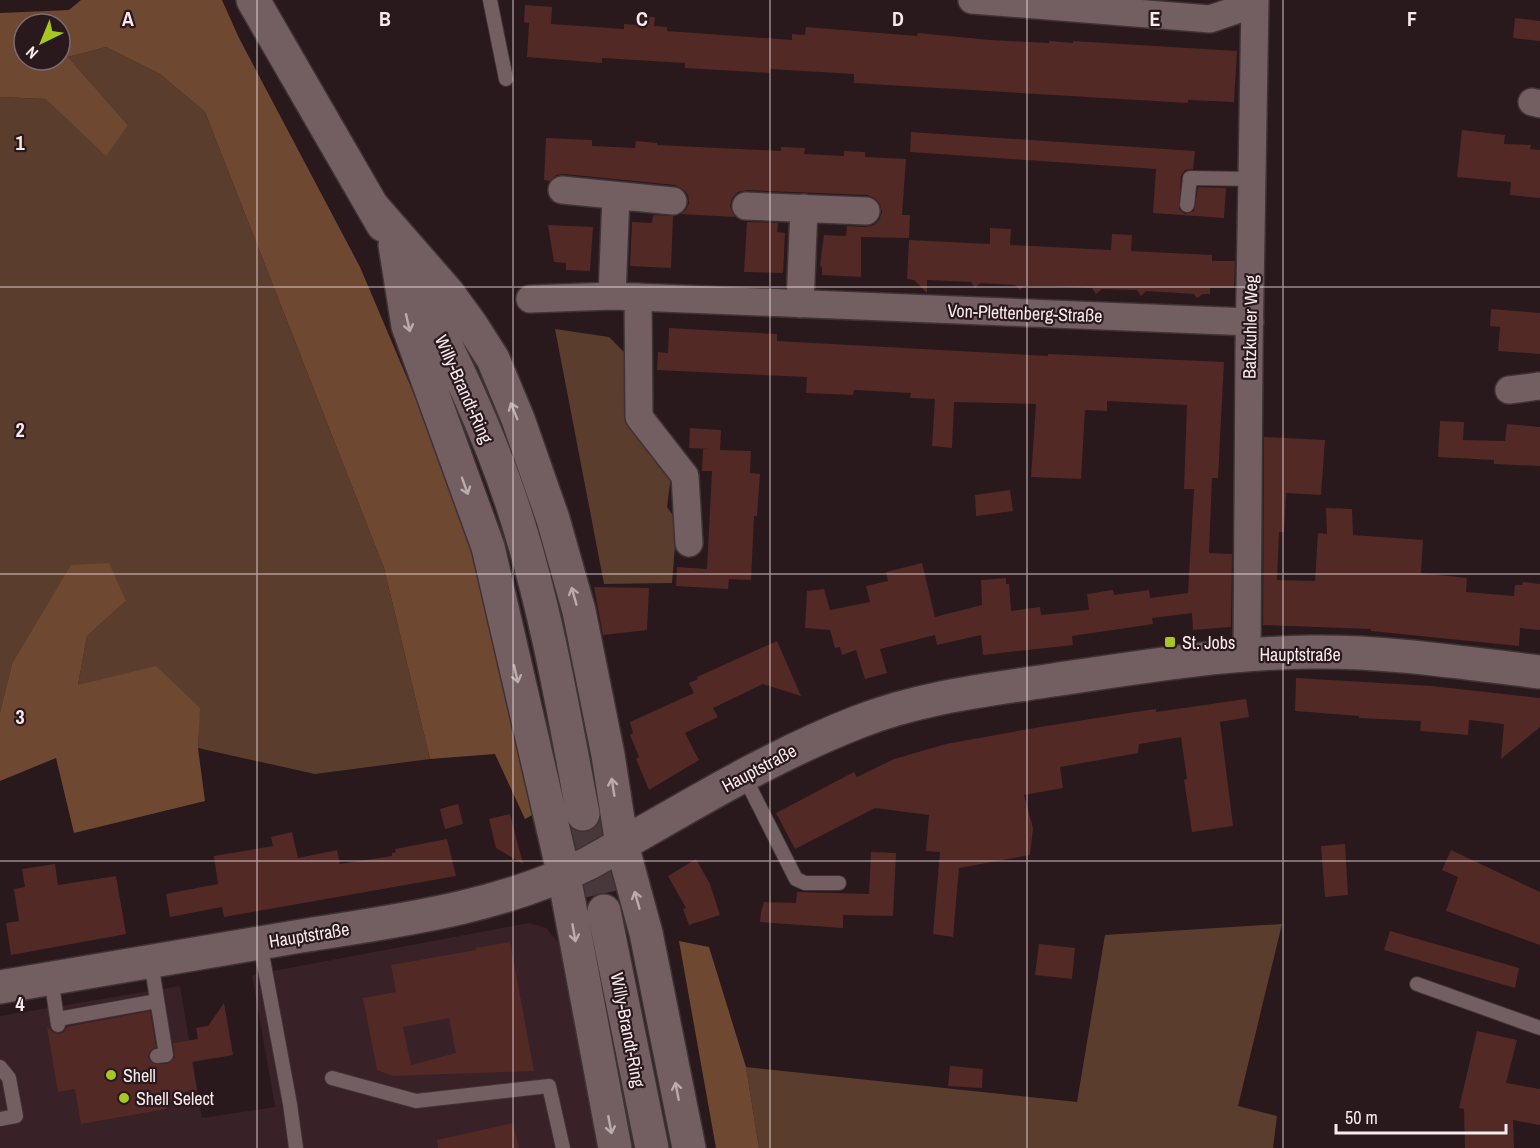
<svg xmlns="http://www.w3.org/2000/svg" width="1540" height="1148" font-family="'Archivo Narrow',sans-serif">
<style>
.built{fill:#382127}
.green{fill:#5a3d2c}
.forest{fill:#6f4832;fill-rule:evenodd}
.building{fill:#532925;fill-rule:evenodd}
.lines{fill:none;stroke-linecap:round;stroke-linejoin:round}
.secondary-tunnel{stroke:#48383b;stroke-width:33;stroke-dasharray:33 16;stroke-linecap:butt}
.lane-casing{stroke:#3f3235;stroke-width:16}
.street-casing{stroke:#3f3235;stroke-width:30}
.secondary-casing{stroke:#3f3235;stroke-width:36}
.lane{stroke:#735e62;stroke-width:14}
.street{stroke:#735e62;stroke-width:27}
.secondary{stroke:#735e62;stroke-width:33}
.oneway{stroke:#bcabae}
.grid{fill:none;stroke:#f7eaed;stroke-width:1.5;stroke-opacity:0.55}
.poi-dot{fill:#a7c820;stroke:#29181c;stroke-width:2}
.labels{text-anchor:middle;dominant-baseline:central;stroke-width:4.5;stroke-linejoin:round;paint-order:stroke}
.street-label{font-size:18px;fill:#f7eaed;stroke:#29181c}
.poi-label{font-size:18px;fill:#f7eaed;stroke:#29181c;text-anchor:start}
.grid-label{font-size:20px;text-anchor:middle;font-weight:bold;fill:#f7eaed;stroke:#29181c;stroke-width:4.5;stroke-linejoin:round;paint-order:stroke}
</style>
<rect width="100%" height="100%" fill="#29181c"/>
<path class="built" d="M529 923 546 928 562 947 603 1148H0V1016L180 986 202 1118 275 1107 252 975Z"/>
<path class="green" d="M106 47 160 74 205 112 384 568 430 759 315 774 198 748 199 708 78 685 87 636 126 601 12 664 0 712V97L46 99 128 125 68 57Z
M555 329 609 337 630 358 626 424 671 476 667 507 677 521 672 583 604 584Z
M1282 924 1238 1106 1277 1116 1273 1148H759L746 1067 1077 1102 1105 935Z"/>
<path class="forest" d="M81 0H222L239 38 360 267 469 524 534 814 525 819 495 754 430 759 384 568 205 112 160 74 106 47 68 57 128 125 106 156 46 99 0 97V13L69 10ZM24 24H60V60H24Z
M109 563 126 601 87 636 78 685 156 666 200 708 198 748 205 801 74 833 56 758 0 781V712L12 664 71 565Z
M679 941 709 947 746 1067 759 1148H716Z"/>
<path class="building" d="M525 5 552 7 551 24 624 29V24L637 25 638 16 655 17 654 26 667 27V31L792 40V34L805 35 806 27 917 36 918 33 990 40 1049 43V41L1073 43V41L1237 51 1234 102 1188 100V103L904 86 854 83V74L770 69V73L754 72 685 68V63L602 58V63L527 57 529 23 524 22Z
M1515 18 1540 21V41L1513 38Z
M1462 130 1505 135 1504 144 1531 145 1530 149 1540 150V198L1510 195 1511 182 1457 177Z
M911 132 1195 151 1193 169 1185 170 1181 176 1179 209 1185 214 1194 211 1198 187 1226 188 1224 218 1153 213 1156 169 910 152Z
M546 138 592 140V146L614 147 635 148 636 141 657 143V145L761 150 781 151V147L805 148 804 154 844 156V151L865 152V157L906 159 902 215H910L909 238 861 237V277L822 275V268L820 265 824 235 846 236 847 226 865 227 874 225 879 220 882 212 880 204 875 198 867 195 747 190 738 192 732 198 730 206 735 217 681 214 686 210 689 203 688 195 683 189 675 185 564 174 556 175 550 181 544 180Z
M653 215 673 216 671 268 630 266 632 222 652 223Z
M747 222 778 223 777 232 785 233 783 273 744 272Z
M548 225 593 227 590 271 566 270V263L554 262Z
M990 228 1011 229 1010 245 1111 250 1112 234 1132 235 1131 251 1212 255V261H1235L1234 288H1210V294H1203L1197 298 1194 294 1146 291 1141 296 1137 290 1102 289 1096 294 1092 288 1048 286H1024L1020 290 1015 285 980 283 975 288 971 282 927 280V293L914 280 907 279 909 240 990 244Z
M1491 309 1540 313V354L1498 351 1500 327 1490 326Z
M669 328 777 334V341L1048 356V354L1224 362 1218 478H1212L1209 553 1232 554 1231 627 1193 630 1192 613 1152 618 1153 624 1072 636 1073 645 983 655 981 635 937 645 935 635 880 649 887 673 865 679 856 650 842 655 840 647 835 648 830 630 805 628 807 591 824 589 830 610 870 602 866 586 888 581 886 572 922 563 935 617 982 605 981 580 1006 578V584H1009L1011 611 1040 607 1041 615 1089 610 1087 594 1113 590 1114 595 1149 590 1150 598 1188 593 1194 489H1184L1187 405 1107 401V411L1085 410 1081 479 1031 477 1036 404 954 402 952 448 932 446 935 399 910 398 911 393 854 390 853 395 806 393 807 377 657 370 658 352 668 353Z
M1440 421 1464 422 1463 440 1505 441 1507 424 1540 427V466L1494 464V460L1438 457Z
M690 428 721 430 720 450 751 451 750 473 760 474 757 516H754L751 580 729 579 728 589 676 586 677 567 707 569 712 471H702L703 449H710L689 448Z
M1264 437 1325 440 1321 495 1286 493 1284 532H1279L1277 580 1315 581 1318 533 1327 534 1326 508 1352 509 1353 535 1423 540 1421 573 1467 578 1466 592 1514 596 1515 585H1522L1523 582 1540 584V630L1520 628 1519 646 1371 631V629L1263 625Z
M1010 490 1013 511 976 516 975 495Z
M594 587 649 588 647 630 603 635Z
M777 641 801 696 763 684 713 708 718 717 685 733 699 760 649 790 636 759 639 757 630 735 633 733 630 722 694 693 689 683 698 679 697 677Z
M1296 678 1432 686 1540 698V727L1501 759 1504 724 1469 720 1468 735 1420 731 1421 721 1359 718V716L1295 711Z
M1246 699 1249 717 1220 722 1233 826 1192 832 1184 780 1187 779 1181 737 1139 744 1138 753 1060 767 1063 788 1024 795 1033 828 1030 855 959 868 953 937 933 934 940 852 926 851 929 815 875 808 795 849 776 813 854 772 857 777 894 759 946 744 1040 727 1135 712 1156 709V712Z
M458 804 463 824 445 829 440 809Z
M510 814 523 864 496 848 489 819Z
M292 832 298 858 337 850 340 864 392 856V853L396 852 395 849 447 839 456 876 224 917 222 907 170 917 166 894 218 884 214 856 273 846 271 837Z
M1345 844 1348 895 1325 897 1321 846Z
M1451 850 1540 892V945L1446 911 1458 877 1442 870Z
M871 852 896 853 893 916 843 915V928L760 922 761 912 764 902 796 903 797 892 869 894Z
M696 859 710 884 720 915 689 925 683 909 686 908 668 876Z
M55 864 58 885 116 876 126 934 11 955 6 923 19 921 14 889 25 887 22 869Z
M1390 931 1519 968 1515 988 1384 950Z
M510 942 534 1071 393 1076 377 1070 363 998 396 992 391 965 476 950V948ZM449 1018 456 1053 411 1065 403 1027Z
M1039 944 1075 948 1072 979 1035 975Z
M224 1003 233 1055 192 1062 197 1090 178 1093 166 1109 81 1124 75 1089 58 1092 47 1027 54 1033 60 1034 64 1032 67 1027 150 1011 156 1047 149 1052 148 1058 154 1064H167L175 1058 173 1043 198 1039 196 1028 208 1026Z
M1477 1031 1517 1040 1506 1083 1540 1089V1125L1513 1120 1514 1148H1465L1464 1109 1459 1108Z
M950 1066 983 1069 982 1088 948 1086Z
M513 1123 519 1148H438L437 1140Z"/>
<g class="lines">
<path class="secondary-tunnel" d="M583 814 604 911"/>
<defs>
<path id="lane" d="M490 0 506 79
M1187 205 1190 178 1252 179
M744 776 796 879 805 883H839
M260 943 290 1104 296 1148
M151 962 166 1055 157 1056
M51 978 58 1025
M1417 984 1540 1028
M58 1019 157 1001
M0 1067 9 1078 16 1116 0 1119
M332 1078 416 1101 549 1086 563 1148"/>
<path id="street" d="M972 0 1210 19 1254 4
M1532 102 1540 104
M562 190 673 201
M746 206 866 211
M612 296 616 196
M638 297 639 417 685 476 689 543
M530 299 612 296 1250 322
M800 304 804 208
M1509 390 1540 386
M1247 654 1249 350 1255 0"/>
<path id="secondary" d="M253 0 383 225
M373 207 448 293 472 326 493 359 518 419 553 519 579 611 608 755 622 845 646 933 689 1148
M395 245 408 326 488 547 564 876 615 1148
M408 270C449 350 489 430 516 516 547 613 564 714 583 814
M604 911 652 1148
M0 987C99 971 197 954 295 937 395 921 497 909 589 863 677 814 763 759 858 722 921 697 987 690 1053 680 1139 667 1224 653 1311 652 1387 651 1465 663 1540 672"/>
</defs>
<use href="#lane" class="lane-casing"/>
<use href="#street" class="street-casing"/>
<use href="#secondary" class="secondary-casing"/>
<use href="#lane" class="lane"/>
<use href="#street" class="street"/>
<use href="#secondary" class="secondary"/>
</g>
<defs><path id="oneway-shaft" d="M-6 0H5M1.5-3L5.5 0L1.5 3" fill="none" stroke-width="1.6" stroke-linecap="round" stroke-linejoin="round" transform="scale(1.5)"/></defs>
<g class="oneway">
<use href="#oneway-shaft" transform="translate(408 323) rotate(77)"/>
<use href="#oneway-shaft" transform="translate(514 411) rotate(-112)"/>
<use href="#oneway-shaft" transform="translate(465 486) rotate(70)"/>
<use href="#oneway-shaft" transform="translate(574 596) rotate(-106)"/>
<use href="#oneway-shaft" transform="translate(516 674) rotate(77)"/>
<use href="#oneway-shaft" transform="translate(613 787) rotate(-99)"/>
<use href="#oneway-shaft" transform="translate(637 900) rotate(-106)"/>
<use href="#oneway-shaft" transform="translate(574 933) rotate(80)"/>
<use href="#oneway-shaft" transform="translate(677 1091) rotate(-101)"/>
<use href="#oneway-shaft" transform="translate(610 1125) rotate(79)"/>
</g>
<path class="grid" d="M257 0V1148M513 0V1148M770 0V1148M1027 0V1148M1283 0V1148M0 287H1540M0 574H1540M0 861H1540"/>
<g class="poi-dot">
<rect x="1164" y="636" width="12" height="12" rx="3"/>
<circle cx="111" cy="1075" r="6"/>
<circle cx="124" cy="1098" r="6"/>
</g>
<g class="labels">
<g class="street-label">
<text transform="translate(1025 313) rotate(2)">Von-Plettenberg-Straße</text>
<text transform="translate(1250 327) rotate(-89)">Batzkuhler Weg</text>
<text transform="translate(464 389) rotate(66)">Willy-Brandt-Ring</text>
<text x="1300" y="654">Hauptstraße</text>
<text transform="translate(759 768) rotate(-28)">Hauptstraße</text>
<text transform="translate(309 935) rotate(-9)">Hauptstraße</text>
<text transform="translate(628 1030) rotate(79)">Willy-Brandt-Ring</text>
</g>
<g class="poi-label">
<text x="1182" y="642">St. Jobs</text>
<text x="123" y="1075">Shell</text>
<text x="136" y="1098">Shell Select</text>
</g>
</g>
<g class="grid-label">
<text x="128" y="26">A</text>
<text x="385" y="26">B</text>
<text x="642" y="26">C</text>
<text x="898" y="26">D</text>
<text x="1155" y="26">E</text>
<text x="1412" y="26">F</text>
<text x="20" y="150">1</text>
<text x="20" y="437">2</text>
<text x="20" y="724">3</text>
<text x="20" y="1011">4</text>
</g>
<g transform="translate(42 42) rotate(223)"><circle r="28" fill="#29181c" stroke="#7b6c70" stroke-width="1.5"/>
<path d="M0-4.5L10 22L0 15L-10 22Z" fill="#a7c820"/>
<text y="-9" font-size="16" font-weight="bold" text-anchor="middle" fill="#f7eaed">N</text>
</g>
<path d="M1336 1124v9h170v-9" fill="none" stroke="#f7eaed" stroke-width="3"/>
<text x="1345" y="1124" font-size="18" fill="#f7eaed" stroke="#29181c" stroke-width="4.5" paint-order="stroke">50 m</text>
</svg>
